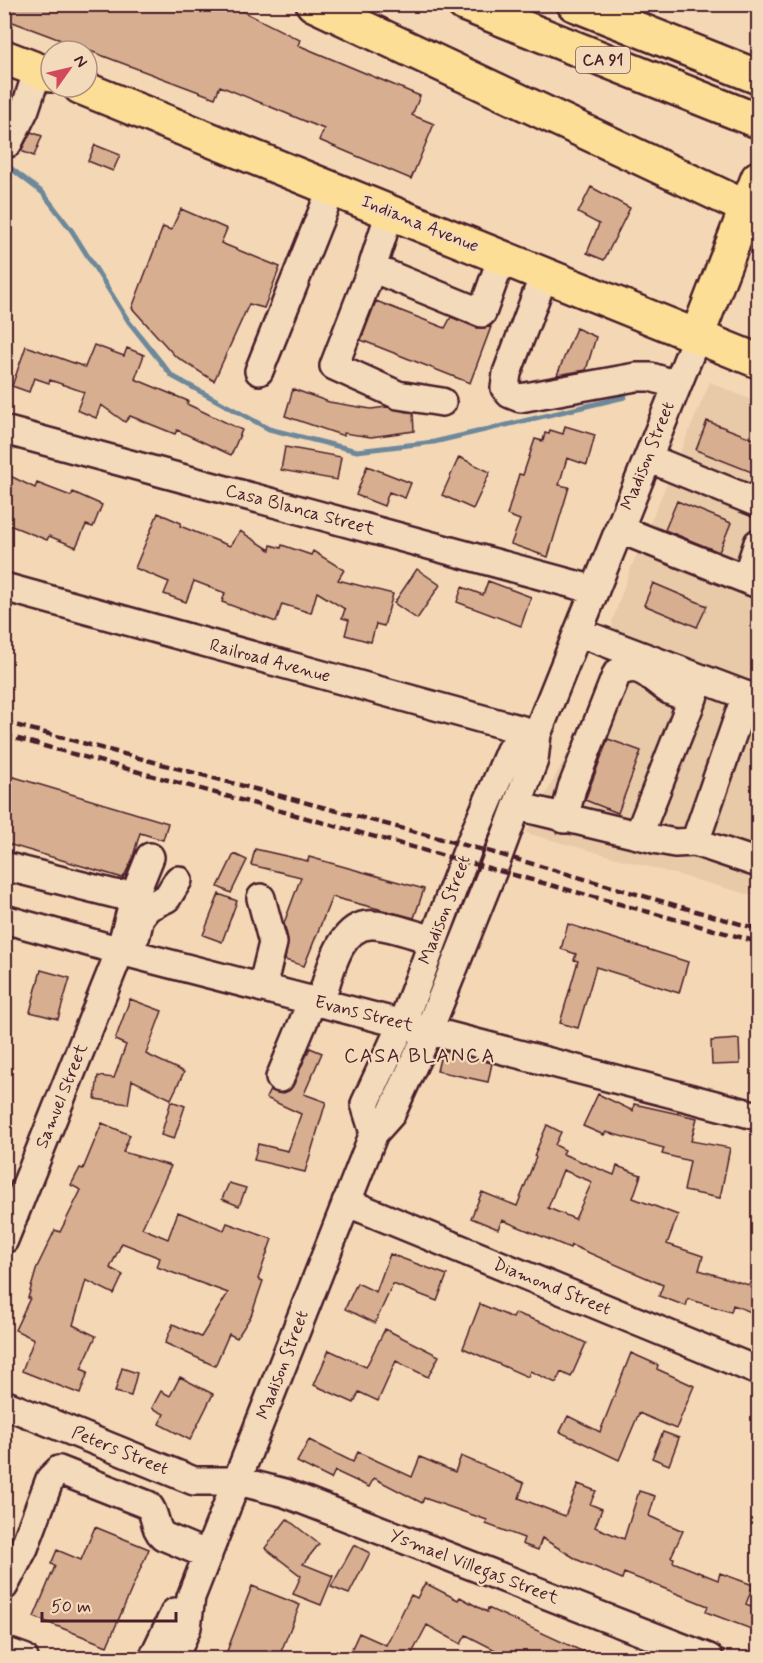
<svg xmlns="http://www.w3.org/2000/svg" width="763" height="1663" font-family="Mynerve,sans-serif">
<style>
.built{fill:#e8c9a8}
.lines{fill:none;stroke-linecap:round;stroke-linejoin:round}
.stream{stroke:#6d889a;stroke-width:5}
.building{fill:#d7af90;stroke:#4a1f2b;stroke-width:1.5;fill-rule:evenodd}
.minor-casing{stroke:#4a1f2b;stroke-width:32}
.major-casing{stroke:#4a1f2b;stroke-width:38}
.highway-casing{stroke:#4a1f2b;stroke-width:38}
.minor{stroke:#f3daba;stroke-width:27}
.major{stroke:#fdde96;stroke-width:33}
.highway{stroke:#fdde96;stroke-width:33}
.rail{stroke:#4a1f2b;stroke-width:4.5;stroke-dasharray:9 4.5;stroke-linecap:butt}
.labels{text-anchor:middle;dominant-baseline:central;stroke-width:4.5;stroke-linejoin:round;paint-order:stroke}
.shield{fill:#f3daba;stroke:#7d5756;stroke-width:1.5}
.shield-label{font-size:16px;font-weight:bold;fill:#4a1f2b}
.street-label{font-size:18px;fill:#4a1f2b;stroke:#f3daba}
.neighbourhood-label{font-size:20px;letter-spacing:1.5px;fill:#4a1f2b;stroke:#f3daba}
</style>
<rect width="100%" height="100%" fill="#f4d8b6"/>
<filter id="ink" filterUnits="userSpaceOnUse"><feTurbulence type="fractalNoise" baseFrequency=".0167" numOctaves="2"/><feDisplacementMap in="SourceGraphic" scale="12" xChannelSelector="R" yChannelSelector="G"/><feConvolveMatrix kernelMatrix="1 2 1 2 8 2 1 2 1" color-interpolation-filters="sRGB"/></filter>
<g filter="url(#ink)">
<path class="built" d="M710 382 758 403V897L526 833 620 651 612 622 630 570Z"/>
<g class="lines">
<path class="stream" d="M4 163 43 193 72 231 129 322 172 376 269 429 357 451 434 442 625 397"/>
</g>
<path class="building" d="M14 4H228L300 40 298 45 420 96 412 115 434 124 411 179 319 140 324 129 220 86 215 98 10 21Z
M31 132 42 136 34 156 21 151Z
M95 145 120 155 113 171 88 161Z
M591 187 630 208 604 260 587 253 599 224 578 213Z
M181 209 227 229 221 243 280 267 264 308 249 304 214 381 175 356 132 308 163 227 171 230Z
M376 301 445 328 451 317 477 328 491 327 470 383 361 340Z
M576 328 596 337 586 370 557 375Z
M94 345 124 356 127 348 144 355 135 379 188 401 187 404 242 430 231 455 177 430 175 434 130 416 125 422 101 405 96 418 77 410 84 392 50 380 49 383 34 378 29 392 12 386 26 346 85 367Z
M293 389 329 402 371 409 387 407 413 413 414 431 371 437 344 433V436L285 416Z
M707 421 759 441V475L696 450Z
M565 426 595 435 587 465 567 458 559 485 569 487 548 557 511 544 520 520 507 515 519 474 523 475 535 439 543 441 545 433 549 434 550 430 563 434Z
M285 447 341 457 337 480 281 470Z
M459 457 490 472 473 509 442 495Z
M367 466 411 483 405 498 389 492 384 506 356 495Z
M4 473 35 488 37 483 71 496 73 492 102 505 93 527 86 525 76 547 49 536 47 540 4 523Z
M677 501 731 523 719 552 665 530Z
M158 513 181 523 180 526 230 546 240 531 270 550 271 545 281 548 282 545 311 555 313 551 344 570 338 580 393 594 384 626 376 624 371 642 345 635 349 620 342 618 345 609 317 592 311 613 282 604 276 622 222 602 225 593 194 581 186 602 164 594 169 582 135 568Z
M417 569 440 585 417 619 394 603Z
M488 581 531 597 521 626 457 602 462 587 483 595Z
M653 583 707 606 697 627 644 605Z
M608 739 641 751 618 813 585 800Z
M4 774 168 823 163 840 140 833 132 860 123 878 4 843Z
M255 849 308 861 309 857 424 889 414 918 332 897 304 966 285 960 288 939 284 923 301 877 251 865Z
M234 854 247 860 231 893 218 887Z
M219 894 237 901 222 942 203 935Z
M568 924 688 962 679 993 596 967 578 1028 560 1023 578 961 574 960 576 954 561 949Z
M41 970 70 978 58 1019 30 1012Z
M130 999 162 1011 146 1054 184 1072 171 1099 132 1080 128 1104 95 1099 98 1076 114 1078 126 1045 115 1040Z
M739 1039 740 1064 712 1065 711 1041Z
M310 1048 322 1053 304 1094 326 1102 305 1172 254 1160 258 1144 288 1151 301 1114 266 1098 270 1090 281 1094 290 1090Z
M442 1050 492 1063 488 1082 437 1071Z
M598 1094 633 1111 634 1104 697 1118 691 1141 730 1148 720 1198 684 1191 690 1161 662 1154 664 1148 606 1132 604 1135 583 1126Z
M171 1101 185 1106 174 1139 161 1135Z
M102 1123 130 1135 123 1152 171 1166 142 1228 168 1239 178 1212 224 1230 227 1223 272 1239 258 1279 263 1281 251 1316 237 1338 229 1334 215 1366 165 1343 173 1324 201 1337 228 1293 157 1267 160 1258 122 1243 110 1268 123 1275 114 1294 86 1280 73 1325 96 1336 81 1369 88 1372 80 1394 22 1371 34 1339 15 1330 30 1298H28L37 1267 55 1230 60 1232 81 1190 71 1185 80 1168 83 1169Z
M547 1125 561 1132 555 1145 565 1150 563 1154 614 1175 617 1166 641 1175 633 1198 678 1215 667 1244 703 1256 699 1270 759 1288V1315L733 1305 731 1312 688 1299 686 1306 659 1296 663 1285 571 1245 570 1248 502 1220 498 1229 471 1218 482 1192 517 1206 536 1157 534 1156ZM563 1170 592 1182 575 1219 548 1208Z
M229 1183 246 1188 239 1206 222 1199Z
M390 1254 447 1275 437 1301 393 1284 375 1323 345 1309 357 1283 376 1292Z
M480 1304 513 1318 515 1313 546 1324 586 1343 571 1377 561 1372 556 1383 530 1371 528 1377 463 1348Z
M385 1329 439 1356 428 1377 396 1361 378 1401 359 1392 354 1403 314 1385 329 1350 366 1367Z
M631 1353 658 1365 657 1369 694 1386 676 1429 639 1413 619 1460 560 1432 568 1416 600 1432Z
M122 1368 137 1373 131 1396 115 1392Z
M180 1377 213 1394 190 1440 159 1424 164 1414 152 1408 161 1391 170 1396Z
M663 1432 679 1438 669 1465 652 1458Z
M309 1440 353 1462 358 1452 412 1477 420 1457 455 1472 461 1456 524 1483 519 1498 565 1516 578 1484 596 1491 590 1504 602 1509 595 1527 624 1539 639 1491 655 1496 649 1516 683 1531 671 1557 674 1558 673 1562 718 1580 720 1573 753 1585 746 1604 759 1609V1632L706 1612 708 1606 663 1588 624 1573 622 1579 578 1560 542 1538 538 1550 522 1544 524 1538 486 1524 487 1520 424 1498 422 1503 374 1478 369 1487 335 1471 331 1479 297 1462Z
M287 1519 319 1544 303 1564 333 1576 321 1605 293 1594 301 1576 265 1548Z
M95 1527 149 1549 107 1646 34 1617 55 1566 51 1564 57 1550 81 1560Z
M354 1545 370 1553 349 1594 331 1587Z
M425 1583 458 1600 460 1597 487 1612 488 1608 599 1659H513L466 1635 461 1644 427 1625 410 1657 412 1659H347L359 1633 386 1645 411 1595 417 1598Z
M252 1586 300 1605 278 1659H224Z"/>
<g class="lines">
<defs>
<path id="minor" d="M4 144 8 143 25 109 38 70
M390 212 372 268 334 366 398 395 442 402
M372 268 482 313 502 257
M544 275 507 373 505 388 510 394 520 398 636 377H651L677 385
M259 371 332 188
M4 430 595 590
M648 458 758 503
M619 529 758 584
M746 579 758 543
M4 587 537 734
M578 632 758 700
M517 806 654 839 675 843 695 842 746 695
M564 819 572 788 617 673C641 660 650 678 669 690 676 694 685 696 693 698
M639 834 699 682
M695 842 758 863
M4 866 119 895 136 892 150 857
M261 898 273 943 262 988
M4 919 132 954 758 1116
M136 935 140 917 148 907 167 898 178 880
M320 1003C329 977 338 922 374 925 393 926 414 935 433 940
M280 1078 312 1001
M374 1133 365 1104 402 1024 469 846 510 750 537 734
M346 1202 758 1371
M4 1240 120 951 136 892
M4 1404 194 1481H238L285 1493 709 1658
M4 1586 24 1548 50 1479 59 1470 148 1505C157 1515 153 1527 163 1536L208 1555
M4 1651 24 1658
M153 1658 175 1612
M174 1658 187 1627 191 1597 374 1133 391 1114 424 1042 493 870 534 760 537 734 697 336"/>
<path id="major" d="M4 57 51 75
M80 87 758 361
M697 336 758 178"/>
<path id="highway" d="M313 4 758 213
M464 4 758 121
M574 4 758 77"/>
</defs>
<use href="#minor" class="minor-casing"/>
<use href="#major" class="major-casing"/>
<use href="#highway" class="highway-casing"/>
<use href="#minor" class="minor"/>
<use href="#major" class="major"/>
<use href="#highway" class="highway"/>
<path class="rail" d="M4 722 498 854 758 929
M4 735 758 942"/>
</g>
</g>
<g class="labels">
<rect class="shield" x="576" y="47" width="54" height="26" rx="4.5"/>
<g class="shield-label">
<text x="603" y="60">CA 91</text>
</g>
<g class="street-label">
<text transform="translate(420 224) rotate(22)">Indiana Avenue</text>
<text transform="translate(648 456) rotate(-68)">Madison Street</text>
<text transform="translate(300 510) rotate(15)">Casa Blanca Street</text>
<text transform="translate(270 661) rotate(15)">Railroad Avenue</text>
<text transform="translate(445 910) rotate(-69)">Madison Street</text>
<text transform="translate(364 1014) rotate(14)">Evans Street</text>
<text transform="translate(62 1096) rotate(-68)">Samuel Street</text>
<text transform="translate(552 1287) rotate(22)">Diamond Street</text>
<text transform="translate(283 1365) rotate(-69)">Madison Street</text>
<text transform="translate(120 1451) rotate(22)">Peters Street</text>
<text transform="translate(474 1567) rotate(21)">Ysmael Villegas Street</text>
</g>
<g class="neighbourhood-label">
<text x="420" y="1056">CASA BLANCA</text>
</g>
</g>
<rect width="763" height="1663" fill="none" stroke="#f3daba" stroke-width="24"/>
<rect x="12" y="12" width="739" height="1639" fill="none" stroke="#4a1f2b" stroke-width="2" filter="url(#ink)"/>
<g transform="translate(69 69) rotate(56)"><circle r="28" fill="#f3daba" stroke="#af8f81" stroke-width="1.5"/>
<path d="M0-4.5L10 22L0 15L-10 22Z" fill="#d1495b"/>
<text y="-9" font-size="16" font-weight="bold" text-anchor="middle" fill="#4a1f2b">N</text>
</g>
<path d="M42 1612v9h134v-9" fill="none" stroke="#4a1f2b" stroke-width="3"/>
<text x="51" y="1612" font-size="18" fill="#4a1f2b" stroke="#f3daba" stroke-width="4.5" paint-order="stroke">50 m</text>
</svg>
